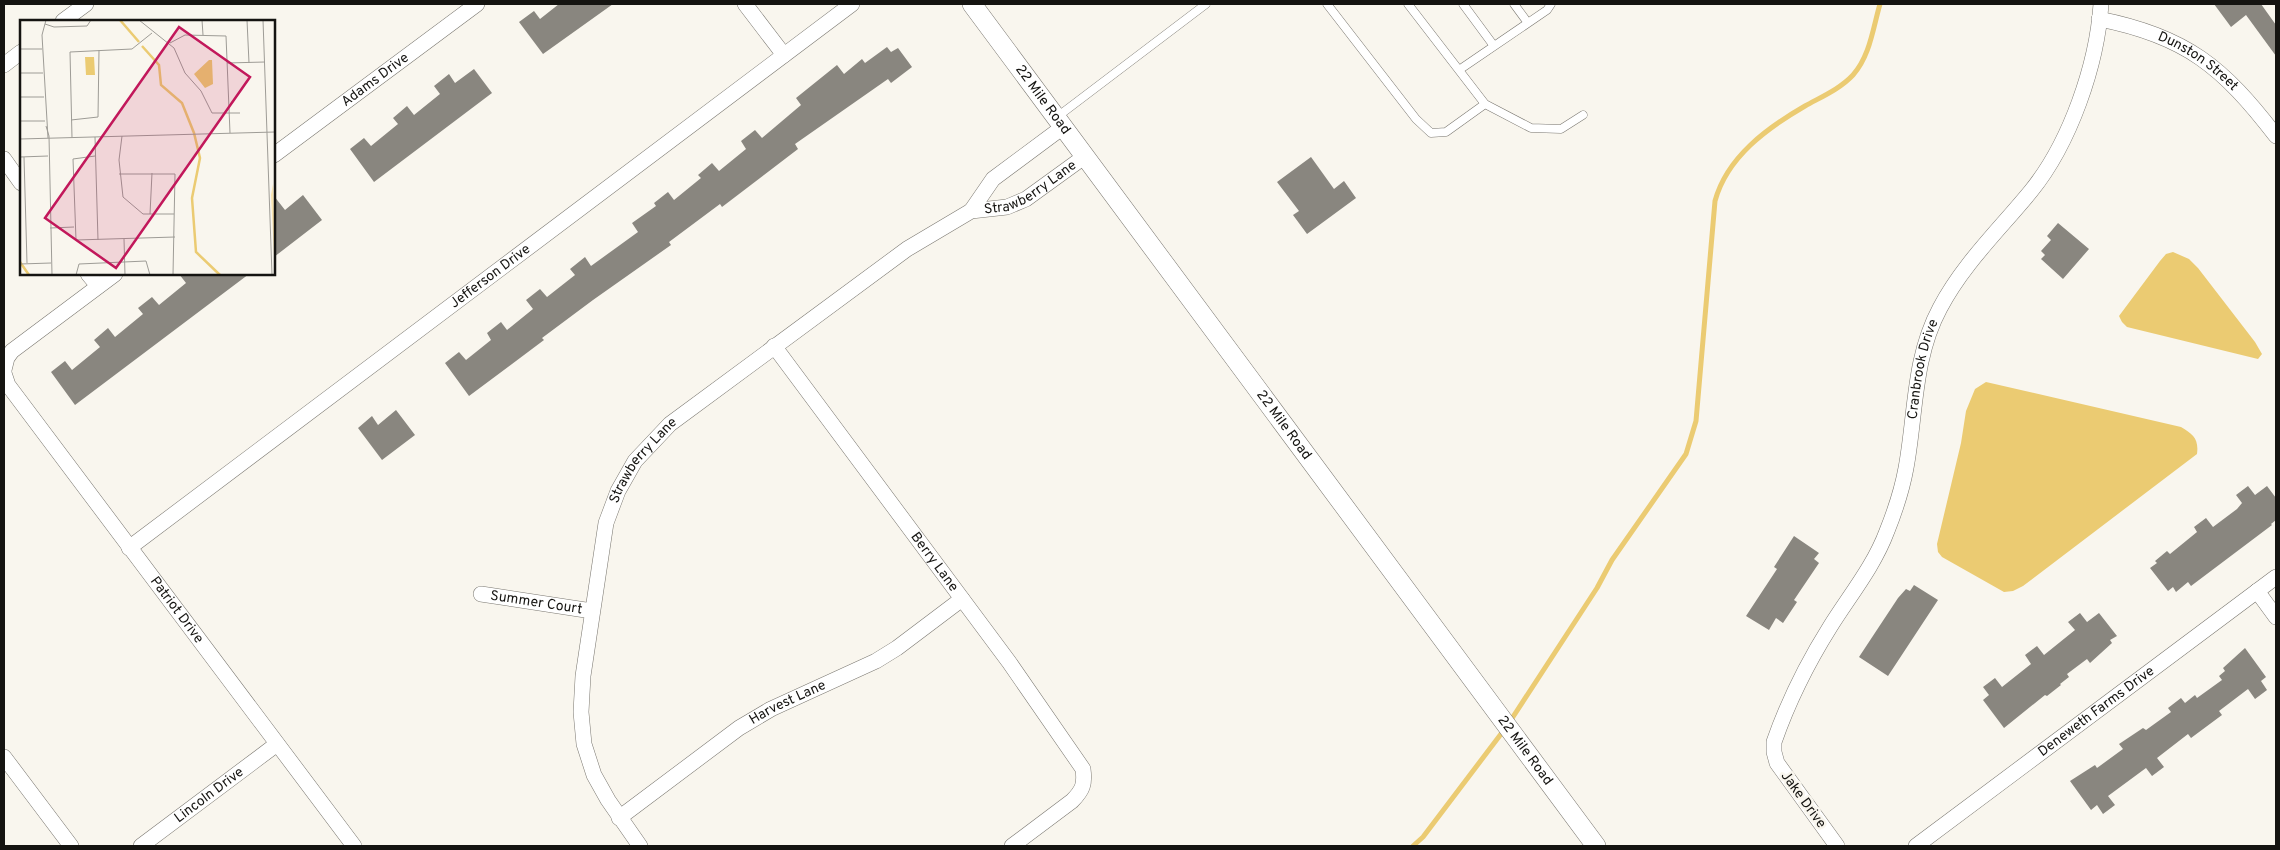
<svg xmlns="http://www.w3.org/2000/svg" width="2280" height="850" font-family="Overpass,sans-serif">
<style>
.water{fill:#ebcb72}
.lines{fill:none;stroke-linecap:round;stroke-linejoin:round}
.stream{stroke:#ebcb72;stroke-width:5}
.building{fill:#89867f}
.service-casing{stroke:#7a7770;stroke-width:9}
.minor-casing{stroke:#7a7770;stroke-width:16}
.tertiary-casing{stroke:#7a7770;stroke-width:20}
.service{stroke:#fff;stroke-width:8}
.minor{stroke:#fff;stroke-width:15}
.tertiary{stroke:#fff;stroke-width:19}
.labels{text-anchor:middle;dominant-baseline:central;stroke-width:5;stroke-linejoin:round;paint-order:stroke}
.street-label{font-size:14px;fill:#151411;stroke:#f9f6ee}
.inset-river{fill:none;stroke:#ebcb72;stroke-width:2.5}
.inset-road{fill:none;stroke:#9e9c96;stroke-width:1}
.view{fill:#c2185b;fill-opacity:0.15;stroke:#c2185b;stroke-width:2.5}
.inset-edge{fill:none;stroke:#151411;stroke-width:2.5}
</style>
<rect width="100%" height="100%" fill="#f9f6ee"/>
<path class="water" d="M2173 252 2189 259 2198 268 2255 342 2262 354 2258 359 2127 327 2122 322 2119 316 2160 261 2166 254Z
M1986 382 2181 427C2193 434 2199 439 2197 454L2023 586 2013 591 2004 592 1942 557 1938 552 1937 544 1961 443 1966 411 1975 389Z"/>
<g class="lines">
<path class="stream" d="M1509 723 1597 588 1612 560 1686 454 1696 421 1715 201C1727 157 1767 128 1805 106 1821 97 1840 89 1853 75 1870 56 1873 28 1880 4
M1413 846 1423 837 1504 730"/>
</g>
<path class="building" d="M559 4H613L543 54 519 22 534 11 540 19Z
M2214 4H2261L2276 25V56L2246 15 2231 27Z
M887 47 891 52 898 48 912 67 891 83 888 79 795 144 798 149 722 207 720 204 669 242 671 245 593 300 542 338 544 340 469 396 445 363 459 352 466 360 491 340 487 333 501 322 507 330 533 309 526 300 540 289 547 297 575 275 570 269 585 257 591 266 638 232 632 223 656 206 654 203 668 192 674 200 701 178 698 175 712 163 719 171 746 149 741 141 755 130 762 138 801 105 796 98 837 65 844 74 862 59 865 63Z
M474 69 492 93 374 182 350 149 364 138 371 146 398 124 393 118 407 106 414 115 440 94 434 86 449 74 455 83Z
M1311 157 1334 189 1344 181 1356 198 1307 234 1293 215 1299 211 1277 182Z
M303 195 322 220 274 257V196L285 210Z
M2058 223 2089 249 2063 279 2041 259 2045 255 2041 251 2051 240 2047 236Z
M179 274H249L75 405 51 372 65 361 72 370 100 347 94 340 108 328 115 337 143 314 138 308 152 297 159 305 186 283Z
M396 410 415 435 382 460 358 428 372 416 378 425Z
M2248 486 2255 495 2267 486 2276 498V520L2271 524 2272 525 2191 586 2188 582 2176 592 2173 587 2168 591 2150 568 2157 563 2155 561 2167 551 2170 554 2197 532 2194 527 2206 518 2213 527 2237 509 2242 503 2236 495Z
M1794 536 1819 553 1814 559 1819 563 1794 600 1797 602 1783 623 1776 618 1769 630 1746 616 1777 569 1774 567Z
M1914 585 1938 600 1888 676 1859 657 1898 598 1906 589 1910 591Z
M2080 613 2087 622 2099 613 2117 636 2110 640 2112 643 2090 663 2087 659 2067 674 2069 677 2060 684 2061 685 2047 696 2045 695 2004 728 1983 700 1989 695 1983 687 1995 678 2002 687 2031 664 2025 655 2037 646 2044 655 2075 630 2068 622Z
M2245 648 2266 677 2261 681 2267 690 2255 699 2248 689 2219 711 2222 715 2191 738 2188 734 2157 758 2164 767 2152 776 2146 768 2108 796 2115 805 2103 814 2097 805 2091 810 2070 781 2095 765 2097 768 2123 749 2119 744 2143 728 2146 730 2171 712 2168 708 2181 698 2185 703 2195 695 2197 698 2222 680 2219 676 2225 671 2223 668Z"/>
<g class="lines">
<defs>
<path id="service" d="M1327 4 1416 119 1431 133 1446 132 1485 104 1531 128 1561 129 1583 115
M1408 4 1485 104
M1463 4 1494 46
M1514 4 1528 23
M1459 70 1547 10 1551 4
M1057 117 1206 4"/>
<g id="minor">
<path d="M745 4 784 55"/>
<path id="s1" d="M2099 19C2186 36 2223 67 2276 136"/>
<path d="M63 21 86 4"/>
<path d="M4 65 21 52"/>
<path id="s2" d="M274 155 477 4"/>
<path d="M4 159 21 183"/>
<path d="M971 211 993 179 1063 127"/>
<path d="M88 274 98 286"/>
<path id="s3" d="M774 346 1009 662 1083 769C1085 784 1083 790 1072 801L1012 846"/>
<path d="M4 370 7 358 12 351 115 274"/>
<path id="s4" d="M4 373 8 385 354 846"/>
<path id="s5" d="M129 548 852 4"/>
<path d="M2257 591 2276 617"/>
<path id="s6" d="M481 594 592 611"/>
<path d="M4 757 71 846"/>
<path id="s7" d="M619 818 739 728 771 709 876 661 897 648 962 599"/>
<path id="s8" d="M141 846 277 744"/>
<path id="s9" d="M640 846 608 800 594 775 584 744 581 712 583 676 606 523 618 491 635 461 670 424 907 249 971 211 1007 207 1026 199 1084 157"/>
<path id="s10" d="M1837 846 1777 763 1774 752V742C1788 702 1808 662 1830 627 1850 595 1874 566 1887 531 1895 511 1902 490 1906 468 1916 414 1913 358 1940 308 1963 264 2000 229 2031 191 2070 143 2097 65 2101 4"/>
<path id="s11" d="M1916 846 2276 577"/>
</g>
<g id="tertiary">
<path id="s12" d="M972 4 1596 846"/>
</g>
</defs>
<use href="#service" class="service-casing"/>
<use href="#minor" class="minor-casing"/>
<use href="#tertiary" class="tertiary-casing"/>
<use href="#service" class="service"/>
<use href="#minor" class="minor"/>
<use href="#tertiary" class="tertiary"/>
</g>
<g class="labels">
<g class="street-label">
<text stroke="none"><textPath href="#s1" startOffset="109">Dunston Street</textPath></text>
<text stroke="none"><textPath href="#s2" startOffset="126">Adams Drive</textPath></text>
<text stroke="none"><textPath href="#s12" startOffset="119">22 Mile Road</textPath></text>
<text stroke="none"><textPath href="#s9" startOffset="894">Strawberry Lane</textPath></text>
<text stroke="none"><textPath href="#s5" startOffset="452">Jefferson Drive</textPath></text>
<text stroke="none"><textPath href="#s10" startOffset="530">Cranbrook Drive</textPath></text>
<text stroke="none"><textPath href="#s12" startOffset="524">22 Mile Road</textPath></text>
<text stroke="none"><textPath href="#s9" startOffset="414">Strawberry Lane</textPath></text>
<text stroke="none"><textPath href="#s3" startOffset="269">Berry Lane</textPath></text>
<text stroke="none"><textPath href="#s6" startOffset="56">Summer Court</textPath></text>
<text stroke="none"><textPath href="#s4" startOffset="294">Patriot Drive</textPath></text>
<text stroke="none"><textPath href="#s7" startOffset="205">Harvest Lane</textPath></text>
<text stroke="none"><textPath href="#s11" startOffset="225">Deneweth Farms Drive</textPath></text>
<text stroke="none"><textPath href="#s12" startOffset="929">22 Mile Road</textPath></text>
<text stroke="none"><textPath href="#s8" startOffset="85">Lincoln Drive</textPath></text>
<text transform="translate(1803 800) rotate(54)">Jake Drive</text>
</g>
</g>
<g transform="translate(20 20)">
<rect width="255" height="255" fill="#f9f6ee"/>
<path d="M253 164 255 227V255L251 175Z" fill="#f9e4ae"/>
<path d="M65 37H74L75 55H66ZM189 40H192L193 64 185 68 174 54Z" fill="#ebcb72"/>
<path class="inset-river" d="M100 0 119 22M122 26 139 45 141 65 162 83 174 113 180 138 172 178 176 232 200 255M0 242 9 255"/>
<path class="inset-road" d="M26 0 22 15 28 118M119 0 154 28 165 53 181 71 192 93H220M182 0 183 15M227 0 229 43M243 0 252 255M25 4 34 7 67 6 71 0M150 23 165 15 206 16 210 113M0 29H22M207 43 245 42M0 53H23M0 77H24M51 100 78 97 79 30M0 101H25M26 106 29 116 32 255M102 116 99 140 103 177 123 194H154M75 117 78 220M52 118 50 32 112 29 132 13M0 119 255 112M75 136 53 139 56 220 155 217M0 137 28 136M4 137 7 243M99 154H155L153 255M130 194 132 153M30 208 54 207M104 219 105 255M0 244 31 243M56 255 59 244 126 241 130 255"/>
<path class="view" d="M159 7 230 57 96 248 25 198Z"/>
<rect width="255" height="255" class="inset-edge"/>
</g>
<rect width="2280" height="850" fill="none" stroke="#151411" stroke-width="10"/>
</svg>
